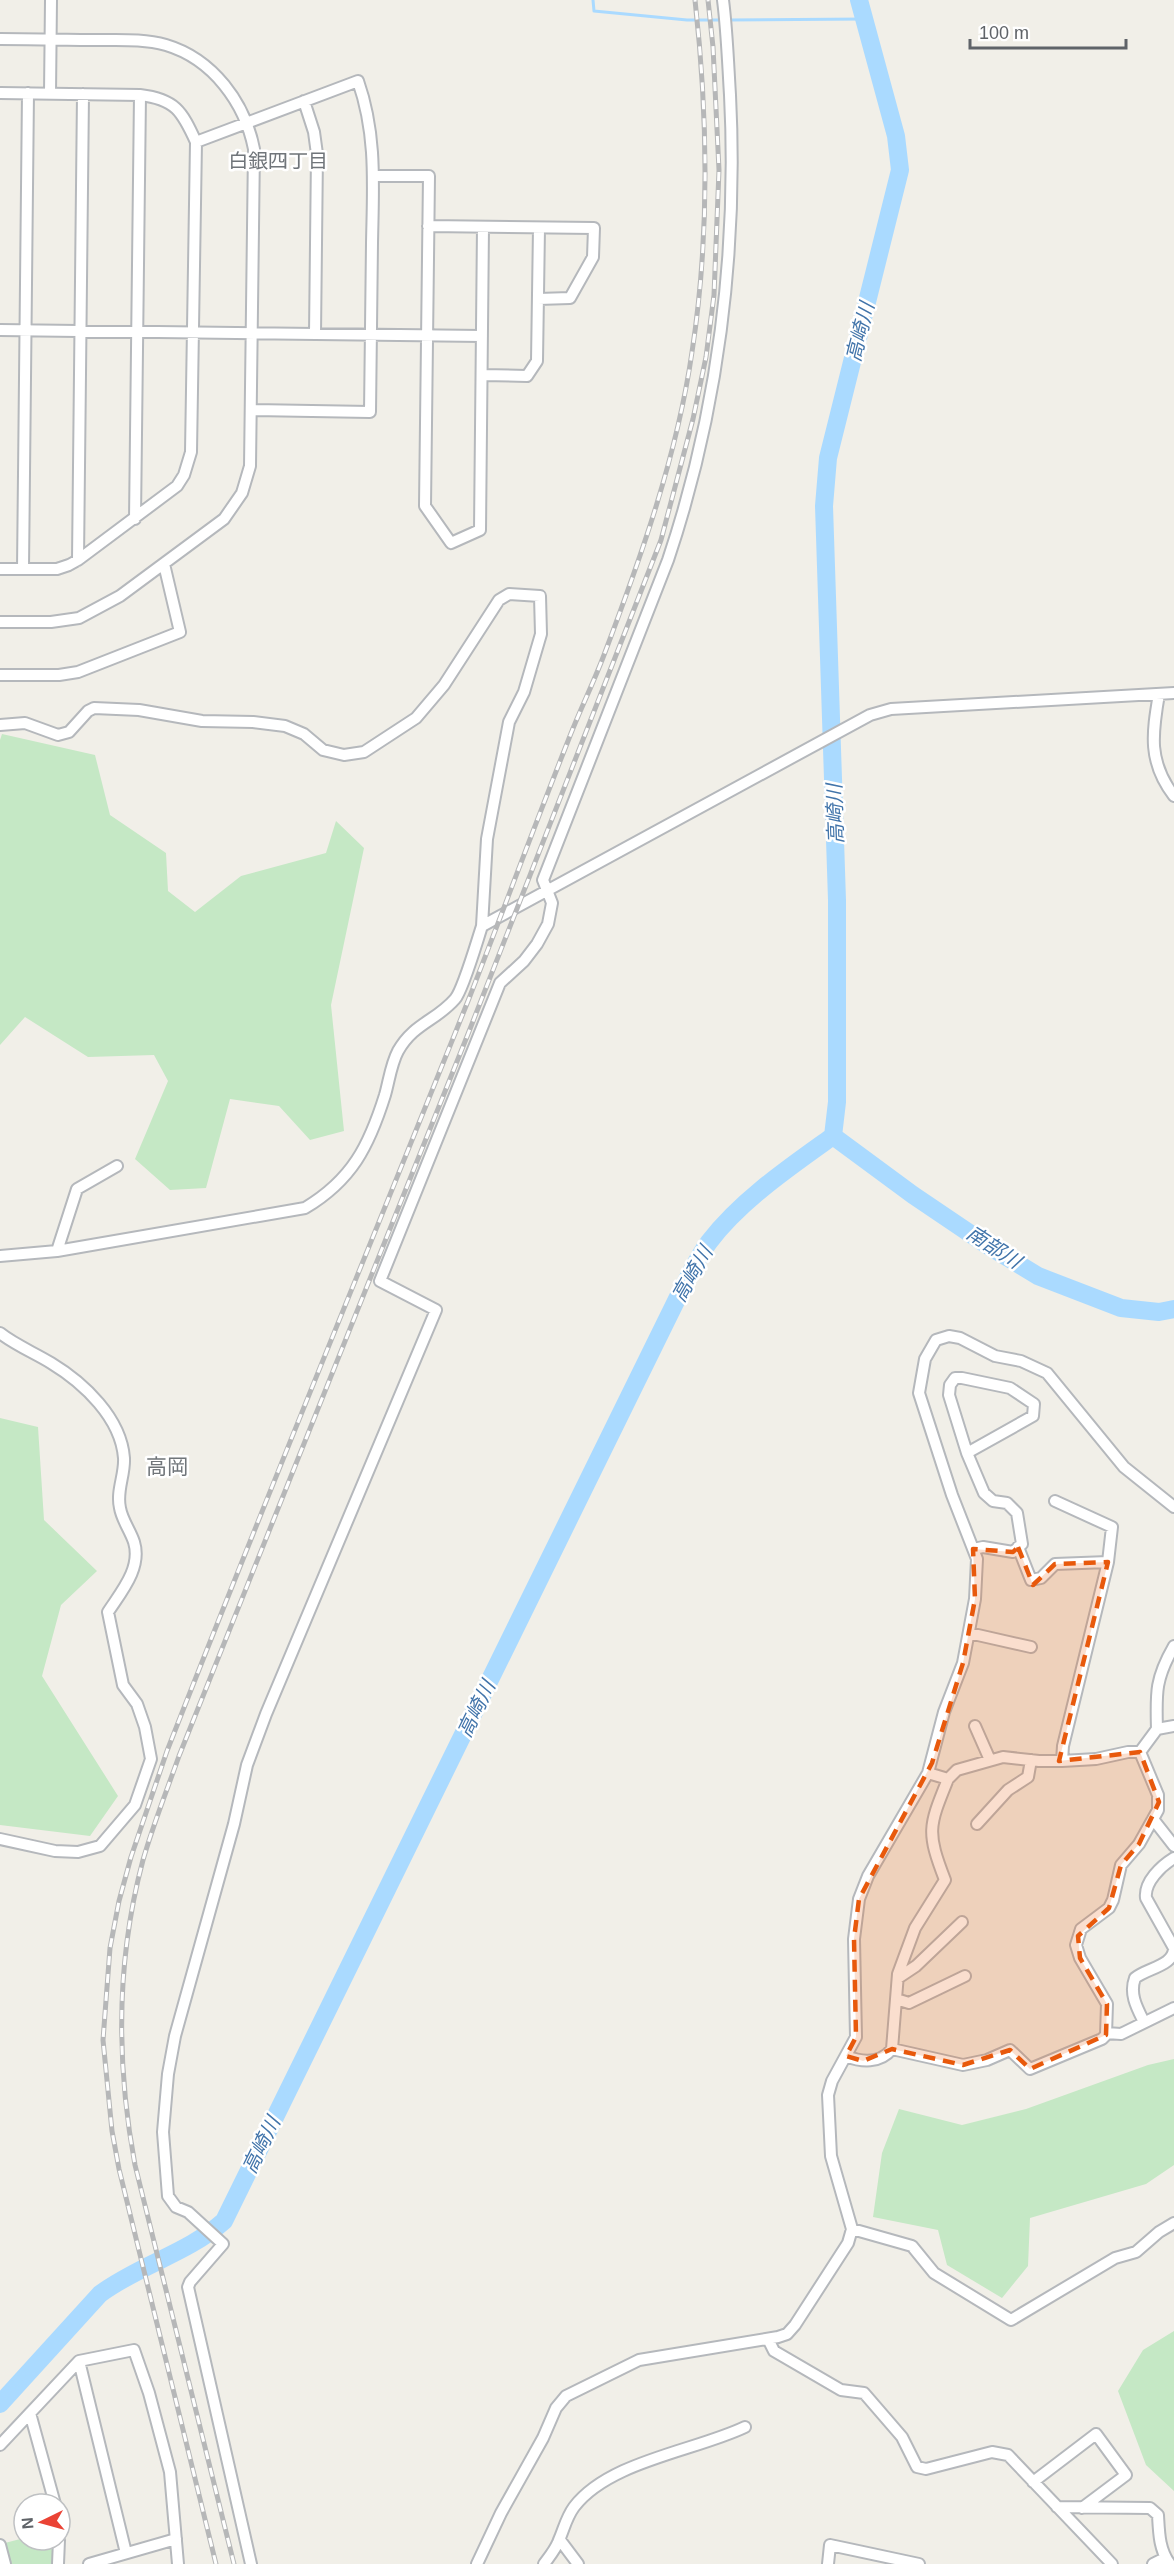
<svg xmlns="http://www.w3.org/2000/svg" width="1174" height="2564" font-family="Arial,'Noto Sans JP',sans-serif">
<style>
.green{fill:#c5e8c5}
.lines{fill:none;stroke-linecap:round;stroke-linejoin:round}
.stream{stroke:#aadaff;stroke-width:3}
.river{stroke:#aadaff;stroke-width:18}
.minor-casing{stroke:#b5b8bc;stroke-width:14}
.minor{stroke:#fff;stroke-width:10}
.rail-casing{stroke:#b6b7b8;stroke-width:5}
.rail{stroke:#fff;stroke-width:3;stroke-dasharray:9;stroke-linecap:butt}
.marked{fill:#e8590c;fill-opacity:0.2;stroke:#e8590c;stroke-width:4.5;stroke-dasharray:12 8;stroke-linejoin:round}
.labels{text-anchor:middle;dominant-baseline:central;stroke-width:5;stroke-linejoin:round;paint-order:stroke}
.neighbourhood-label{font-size:20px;fill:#70757a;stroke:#fff}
.water-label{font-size:20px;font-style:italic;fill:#4174aa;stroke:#fff}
.quarter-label{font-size:21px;fill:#70757a;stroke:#fff}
</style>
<rect width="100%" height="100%" fill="#f1efe8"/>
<path class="green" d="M2 734 95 755 110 815 166 853 168 891 195 912 241 876 326 853 336 821 364 848 331 1005 344 1131 310 1140 279 1106 230 1099 206 1188 170 1190 135 1159 168 1081 154 1055 88 1057 25 1017 0 1045V740Z
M0 1418 38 1427 44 1520 97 1571 61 1605 42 1676 118 1796 90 1836 0 1825Z
M1174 2059V2165L1146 2184 1030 2218 1028 2266 1002 2298 947 2265 938 2230 873 2217 882 2153 899 2109 962 2125 1026 2109 1148 2065Z
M1174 2331V2491L1146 2465 1118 2391 1143 2350Z
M24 2538V2540H56L55 2564H10L5 2543Z"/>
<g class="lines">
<path class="stream" d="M593 0 594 11 687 20H722
M728 20 865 19"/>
<path class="river" d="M833 1136 913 1195 987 1245 1038 1276 1121 1308 1159 1312 1174 1309
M0 2404 100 2294C139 2265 188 2253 224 2221L679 1295C689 1277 697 1258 709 1242 741 1200 791 1166 833 1136L837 1102V900L824 506 828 458 900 170 896 136 859 0"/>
<defs>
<path id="minor" d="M0 39C34 39 68 40 102 40 123 40 145 39 166 45 213 59 245 103 254 149L250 466 242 493 224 519 120 596 79 618 51 622H0
M0 93 140 95C175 99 182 111 196 142L191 452 184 475 177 486 78 560 69 565 57 569H0
M50 93 51 0
M304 101 314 132 317 154 315 334
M196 142 358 81C377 135 373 187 372 243 371 299 371 356 370 412L251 410
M373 176H429L425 506 451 543 480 530 483 227
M428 226 594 228 593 257 570 298 538 299
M0 330 482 336
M482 375 527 376 537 361 539 228
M135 519 140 95
M78 560 83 94
M23 569 28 93
M0 675H59L78 672 180 632 164 564
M1159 694C1152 734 1148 762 1174 796
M0 725 25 723 58 735 69 732 88 711 94 708 139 710 202 721 253 722 285 726 304 734 323 750 344 755 364 752 416 718 444 685 499 600 509 594 540 596 541 634 524 692 509 722 487 839 482 926
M57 1251 77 1189 117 1166
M0 1256 57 1251 305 1208C352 1180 369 1146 385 1095 389 1081 391 1064 398 1051 414 1023 436 1021 455 999 463 990 477 941 482 926L870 715 891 709 1174 693
M0 1333C15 1345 35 1353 51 1363 84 1383 121 1418 124 1458 125 1475 116 1491 120 1508 122 1520 130 1530 134 1542 142 1568 121 1592 108 1612L123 1685 137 1704 145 1727 151 1759 135 1805 100 1846 78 1852 55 1851 0 1839
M967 1453 1033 1416 1034 1404 1010 1388 962 1378H955L950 1385 949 1395 967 1453 984 1493 993 1501 1007 1503 1017 1513 1022 1544 1013 1552 983 1547 973 1549
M1055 1501 1112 1527 1108 1562
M1018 1547 1031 1580 1041 1578 1055 1564 1108 1562 1063 1746 1062 1761
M969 1633 1031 1647
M975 1726 990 1760
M1157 1729C1156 1693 1155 1679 1174 1646
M928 1773 948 1779 957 1770 1003 1757 1039 1761H1062L1096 1759 1128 1752H1140L1157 1729 1174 1726
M1153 1819 1174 1846
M977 1824 1008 1790 1028 1777 1031 1760
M898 1978 916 1966 962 1922
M896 1999 909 2003 965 1976
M1144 2022C1137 2008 1129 1994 1135 1978 1147 1968 1174 1966 1174 1948L1146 1898C1144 1882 1161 1866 1174 1858
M1106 2033 1121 2034 1174 2008
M892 2049 963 2065 987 2060 1010 2050 1030 2069 1102 2039 1106 2035 1107 2004 1080 1958 1076 1945 1081 1929 1109 1908 1113 1900 1121 1865 1139 1844 1158 1810V1795L1140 1752
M846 2056C861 2062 880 2064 892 2049L898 1974 915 1928 945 1880C926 1831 929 1826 948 1779
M852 2229 912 2246 934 2273 1011 2320 1115 2258 1136 2252 1159 2232 1174 2223
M768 2339 774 2351 841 2390 864 2393 902 2437 917 2467 926 2469 992 2452 1008 2455 1112 2564
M79 2361 126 2553
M30 2413 55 2504
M0 2445 79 2361 134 2350 149 2393 170 2472 178 2564
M1033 2482 1096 2434 1126 2475 1082 2508
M1057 2507 1150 2508 1158 2515C1159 2532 1159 2550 1170 2564
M560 2540 578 2564
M0 2545 5 2564
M58 2564 59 2540
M89 2564 176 2539
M251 2564 188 2287 190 2282 223 2244 188 2212 176 2207 168 2196 163 2132 168 2074 175 2036 234 1824 247 1765 266 1714 436 1310 380 1281 500 983 524 961 537 944 548 924 552 903 543 880 668 560C718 411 738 252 730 95 728 63 727 31 723 0
M477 2564 501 2513 543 2438 556 2408 566 2396 639 2360 778 2337 787 2334 795 2325 848 2243 852 2229 831 2156 828 2095 832 2081 856 2037 854 1939 859 1899 868 1876 928 1773 944 1712 963 1663 975 1599 977 1559 952 1495 919 1393 925 1359 936 1340 949 1336 960 1338 995 1356 1021 1361 1047 1373 1124 1467 1174 1507
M544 2564C549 2557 556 2549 559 2540 564 2529 566 2518 574 2507 609 2461 695 2451 745 2427
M828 2564 830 2545 919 2564
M1153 2564 1165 2558"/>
</defs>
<use href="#minor" class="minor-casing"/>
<use href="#minor" class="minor"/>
<defs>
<path id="rail" d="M216 2564 119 2169 112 2131 103 2040 110 1948 119 1901 131 1857 167 1751C265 1500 368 1251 468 1001 502 914 534 827 568 741 579 712 593 684 604 655 641 557 677 456 692 352 710 235 708 117 695 0
M234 2564 135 2165C116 2063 116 1961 143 1860 153 1825 167 1790 179 1756L468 1034 661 540 693 419 706 357 714 295 719 170 713 47 708 0"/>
</defs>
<use href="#rail" class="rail-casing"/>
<use href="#rail" class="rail"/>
</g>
<path class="marked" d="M1018 1547 1033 1585 1055 1564 1108 1562 1059 1761 1140 1752 1159 1802 1139 1844 1121 1865 1109 1908 1078 1936 1080 1958 1107 2004 1106 2035 1030 2069 1010 2050 963 2065 892 2049 863 2061 846 2056 856 2037 854 1939 859 1899 932 1763 963 1663 975 1599 973 1549 1013 1552Z"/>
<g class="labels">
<g class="neighbourhood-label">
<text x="278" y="161">白銀四丁目</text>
</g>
<g class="water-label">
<text transform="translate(860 332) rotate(-76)">高崎川</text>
<text transform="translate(835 814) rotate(-92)">高崎川</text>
<text transform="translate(994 1247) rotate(33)">南部川</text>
<text transform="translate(692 1274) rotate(-60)">高崎川</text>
<text transform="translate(476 1709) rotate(-64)">高崎川</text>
<text transform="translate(261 2145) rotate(-64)">高崎川</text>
</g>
<g class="quarter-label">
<text x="167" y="1466">高岡</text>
</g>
</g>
<g transform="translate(42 2522) rotate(265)"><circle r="28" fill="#ffffff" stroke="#bfc1c3" stroke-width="1.5"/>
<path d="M0-4.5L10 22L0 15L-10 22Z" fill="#ea4335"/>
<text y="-9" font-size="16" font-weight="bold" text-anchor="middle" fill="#5f6368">N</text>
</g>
<path d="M970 39v9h156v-9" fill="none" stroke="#5f6368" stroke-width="3"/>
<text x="979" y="39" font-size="18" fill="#5f6368" stroke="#ffffff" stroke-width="4.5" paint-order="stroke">100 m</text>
</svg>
